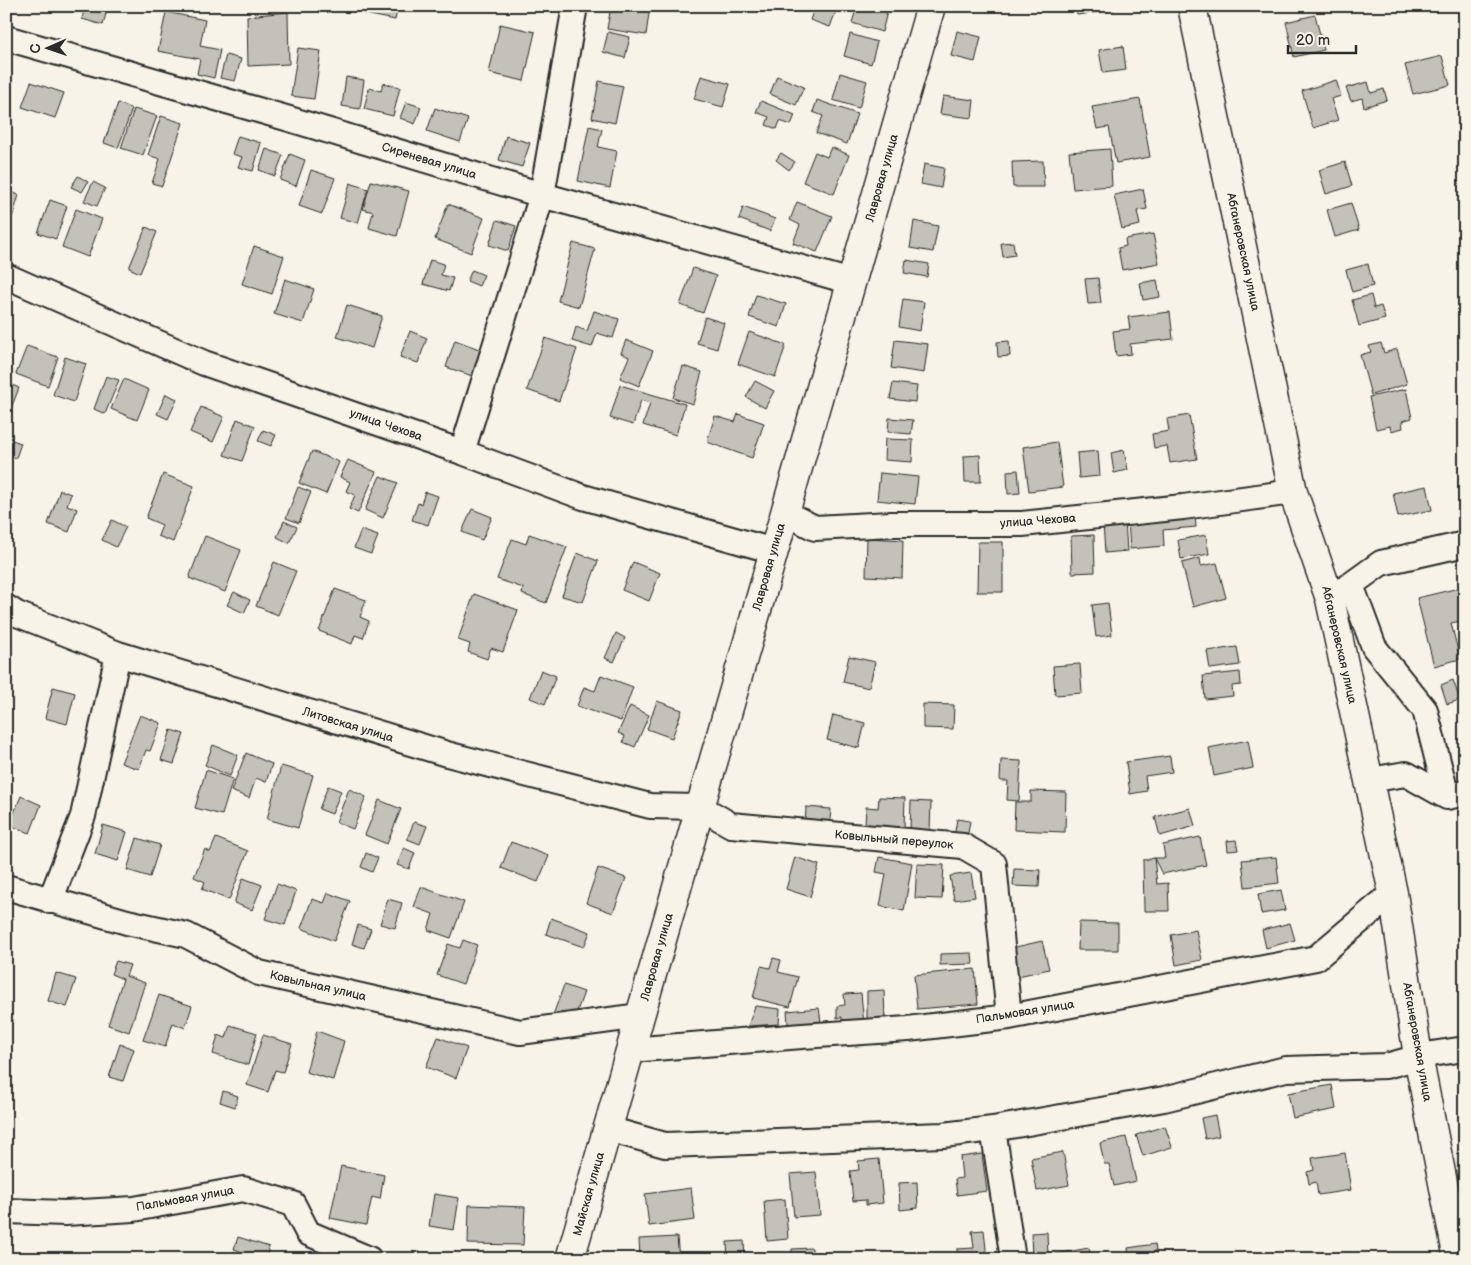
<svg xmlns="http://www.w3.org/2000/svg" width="1471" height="1265" font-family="'Balsamiq Sans',sans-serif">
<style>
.building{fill:#c4c1b9;stroke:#2b2b2b}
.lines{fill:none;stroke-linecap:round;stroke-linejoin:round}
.minor-casing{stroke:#2b2b2b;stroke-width:28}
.tertiary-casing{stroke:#2b2b2b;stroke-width:31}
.minor{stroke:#f7f3e8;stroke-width:24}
.tertiary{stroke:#f7f3e8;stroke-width:28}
.labels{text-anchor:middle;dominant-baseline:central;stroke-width:4.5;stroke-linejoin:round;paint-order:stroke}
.street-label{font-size:12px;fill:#2b2b2b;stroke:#f7f3e8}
</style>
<rect width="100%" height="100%" fill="#f7f3e8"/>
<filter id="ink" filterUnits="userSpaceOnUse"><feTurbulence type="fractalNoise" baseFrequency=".02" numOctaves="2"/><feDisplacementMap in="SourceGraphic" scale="10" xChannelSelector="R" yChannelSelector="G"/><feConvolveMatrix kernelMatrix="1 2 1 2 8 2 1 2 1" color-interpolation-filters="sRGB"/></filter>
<g filter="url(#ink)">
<path class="building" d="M85 6H108L103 25 82 19Z
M367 6H398L395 20 365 14Z
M611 6H650L646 35 607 29Z
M815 6H823L836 11 830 27 810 20Z
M857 6H870L887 12 882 32 852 23Z
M1076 6H1114V10L1077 15Z
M1458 6H1465V15L1460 16Z
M166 12 205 20 200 46 220 50 214 78 197 74 200 59 158 51Z
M288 12 289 64 248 66 247 16Z
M1315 15 1324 50 1294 57 1286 22Z
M500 24 535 32 524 81 489 73Z
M957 31 981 37 975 62 951 56Z
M608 32 630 37 625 58 603 52Z
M850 34 877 42 871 64 844 56Z
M1123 46 1126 70 1103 73 1099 50Z
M298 48 321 51 314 99 291 96Z
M226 55 241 59 235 81 220 78Z
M1442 56 1450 85 1413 94 1405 65Z
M840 73 867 81 859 108 833 100Z
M701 76 730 84 723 107 694 99Z
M777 76 804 87 796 105 770 94Z
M346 77 364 80 360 109 342 106Z
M1336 80 1341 96 1331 99 1338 120 1313 128 1302 91Z
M599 81 623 86 615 123 592 118Z
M31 82 64 93 55 118 22 107Z
M1368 82 1371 93 1384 89 1387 100 1364 107 1362 98 1351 101 1346 88Z
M383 83 400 87 393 116 364 109 369 88 381 91Z
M943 96 974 100 972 118 940 114Z
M1140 99 1150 157 1116 163 1109 127 1097 129 1092 107Z
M817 100 857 114 847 144 816 133 823 116 813 112Z
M761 101 795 115 791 125 780 121 777 129 766 125 769 117 756 112Z
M406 102 421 107 415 124 400 118Z
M118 103 132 109 118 148 104 143Z
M435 108 468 119 460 142 427 131Z
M134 109 157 116 143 155 121 148Z
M161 116 183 123 162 186 152 183 160 159 148 155Z
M589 126 602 129 598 147 617 151 610 188 578 181Z
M238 136 261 143 253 171 238 167 242 157 232 154Z
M506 136 530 143 522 167 499 160Z
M831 147 849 155 834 194 803 182 815 152 827 157Z
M266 149 283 155 275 176 259 170Z
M1110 149 1112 186 1073 189 1069 152Z
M781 153 795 162 789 170 776 160Z
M290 154 305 160 296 186 280 180Z
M1043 161 1044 187H1013L1012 162Z
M1345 162 1352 186 1326 194 1319 170Z
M924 164 944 168 941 188 921 184Z
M311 170 335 178 322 214 299 206Z
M78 176 88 182 82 192 71 187Z
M371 181 409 191 397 236 369 228 373 212 363 209Z
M93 182 105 188 97 206 84 201Z
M350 183 368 189 358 223 340 218Z
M1143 189 1147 209 1137 211 1140 225 1122 229 1114 195Z
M6 190 19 195 10 225 6 224Z
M50 200 67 206 56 239 38 233Z
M797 202 832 216 817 252 793 243 800 225 790 220Z
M1351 203 1359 230 1335 237 1327 210Z
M448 204 484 218 471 253 435 239Z
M743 207 775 219 770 231 739 219Z
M76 209 102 219 88 257 62 247Z
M497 220 516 226 508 251 489 245Z
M914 221 938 226 933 252 910 248Z
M146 227 157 232 140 273 129 268Z
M1153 234 1159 263 1122 270 1118 248 1126 246 1125 239Z
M1013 242 1015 255 1003 257 1001 243Z
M573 243 595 249 579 307 558 301Z
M254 246 284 256 272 294 242 284Z
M430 260 444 264 441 275 453 278 449 291 423 284Z
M906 260 929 264 927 277 904 273Z
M1368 264 1373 286 1352 292 1346 270Z
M693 268 716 276 703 313 680 305Z
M472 270 484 275 479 286 467 281Z
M1098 278 1101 303 1088 304 1085 279Z
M285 279 314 289 303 323 274 314Z
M1157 280 1160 297 1143 300 1140 283Z
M756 295 786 304 779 327 749 317Z
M1371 295 1374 308 1381 306 1385 319 1359 326 1352 300Z
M903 299 924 302 920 331 899 327Z
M347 305 382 316 372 348 337 337Z
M594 311 619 319 613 338 597 333 592 347 572 341 576 327 587 331Z
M1170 312 1173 339 1130 344 1131 354 1116 356 1113 331 1130 329 1128 317Z
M705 317 724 323 717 349 697 343Z
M410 331 427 338 418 363 400 357Z
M749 332 786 345 775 377 738 364Z
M545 338 577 349 559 401 527 390Z
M455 340 487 352 478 378 446 367Z
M626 340 653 351 639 386 620 378 629 357 621 353Z
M895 340 928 344 924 373 891 368Z
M1009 341 1010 356 998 357 997 342Z
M1381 343 1384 353 1397 349 1407 384 1371 395 1360 355 1371 352 1369 346Z
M27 346 58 357 48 386 16 374Z
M65 357 86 364 74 402 53 395Z
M683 366 702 372 693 404 673 398Z
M106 376 119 380 105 414 94 409Z
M124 379 149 390 137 420 111 409Z
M755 381 774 391 765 408 746 397Z
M8 383 19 388 6 421V387Z
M893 383 917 386 915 402 890 399Z
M620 385 685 404 676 435 643 425 650 403 641 400 633 425 610 418Z
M1406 389 1412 418 1402 421 1403 428 1391 431 1390 426 1376 429 1369 397Z
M166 394 177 399 168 419 157 414Z
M201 407 224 417 213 442 190 432Z
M738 414 764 423 752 458 707 442 715 416 735 422Z
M1189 415 1197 459 1170 463 1167 446 1154 448 1152 434 1169 431 1167 419Z
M889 418 913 420 911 434 888 432Z
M237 419 255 426 242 461 224 455Z
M263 430 276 435 271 446 258 441Z
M6 438 21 443 16 458 6 455Z
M885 439 913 440 912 462 884 460Z
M1057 442 1063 487 1029 491 1023 447Z
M1124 450 1128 470 1114 473 1111 453Z
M312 451 339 462 326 494 299 483Z
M1098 451 1100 476 1079 478 1077 453Z
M980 455 981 482H965L964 456Z
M348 460 376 472 358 513 349 509 355 495 346 491 350 482 340 477Z
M1018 470 1020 493 1008 494 1007 471Z
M880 473 918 477 915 504 877 500Z
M163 474 194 486 173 542 158 536 162 525 146 518Z
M380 476 398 483 383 518 365 510Z
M1427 486 1432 510 1398 517 1393 493Z
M298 487 311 492 299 523 286 518Z
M60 490 71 494 67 505 77 509 69 532 48 524Z
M425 492 438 496 428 525 412 520 418 503 421 504Z
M472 509 492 517 482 540 462 532Z
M1195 513 1196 527 1163 530 1164 546 1130 549 1128 520Z
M112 520 126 527 116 547 102 540Z
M284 521 297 527 289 543 277 537Z
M1125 521 1127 551 1105 553 1103 523Z
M361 530 378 536 371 554 354 548Z
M529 534 567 547 546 603 522 594 523 588 497 579 512 539 526 544Z
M1094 535 1095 572 1072 573 1071 536Z
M1206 535 1209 554 1181 559 1178 540Z
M205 536 241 550 225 592 189 578Z
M867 538 903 540 902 578 866 576Z
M978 542H1003V592H977Z
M577 553 598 561 583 602 562 596Z
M1200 558 1201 566 1217 563 1226 598 1193 607 1182 563Z
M274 562 296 571 278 615 256 606Z
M633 562 660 573 649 601 622 590Z
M1459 588 1465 612V620L1451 623 1460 659 1434 666 1417 598Z
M335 589 366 600 360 617 369 621 363 638 355 635 352 644 319 631Z
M234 592 250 600 244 613 227 605Z
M474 594 518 610 503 652 491 648 487 659 468 652 470 644 458 640Z
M1108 603 1112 635 1096 637 1092 605Z
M616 633 625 638 614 662 605 658Z
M1237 647 1240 665 1210 669 1207 651Z
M849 656 875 662 869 688 843 682Z
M1080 664 1082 693 1055 695 1053 666Z
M541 670 556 676 545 704 530 698Z
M1240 672 1241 685 1232 686 1233 696 1205 699 1203 676Z
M601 675 633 687 621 721 577 706 584 687 595 691Z
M1453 680 1460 700 1447 704 1441 685Z
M53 687 75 693 67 724 45 718Z
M657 701 682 710 672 738 647 729Z
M923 704 954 705 953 729 923 728Z
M630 706 649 715 635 747 623 742 625 736 618 733Z
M140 715 161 723 150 751 146 750 139 769 121 763Z
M833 715 865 723 859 748 827 740Z
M171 730 184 734 174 764 161 760Z
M1248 740 1253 768 1214 776 1209 748Z
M213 745 238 755 230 776 205 765Z
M246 753 272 764 266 782 256 778 249 798 231 791Z
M1170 756 1172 772 1145 776 1147 791 1130 794 1126 762Z
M1001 760 1021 761 1019 801 1007 800 1008 781H1000Z
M281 766 313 775 298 828 267 819Z
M206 770 233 779 222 815 195 808Z
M328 786 341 791 332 814 319 809Z
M349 789 366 797 353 829 336 822Z
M1031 791 1066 792 1065 832 1014 830 1015 802H1031Z
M21 796 41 805 30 833 9 825Z
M879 797 905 798 904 827 865 825 866 807 878 808Z
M379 800 401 809 387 844 365 835Z
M911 801 931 802 930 831 910 830Z
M806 807 831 809 829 830 805 829Z
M1190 808 1195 826 1160 836 1155 817Z
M957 819 970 821 967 839 954 837Z
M414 822 427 826 420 844 407 839Z
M103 825 127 832 118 861 95 854Z
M1200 837 1206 865 1162 874 1154 858H1165L1163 845Z
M137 838 160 845 150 877 127 870Z
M216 838 248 851 229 900 202 889 205 882 194 877 205 849 210 852Z
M1236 840 1238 850 1228 851 1227 841Z
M511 842 549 856 538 882 501 868Z
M404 848 415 853 409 869 397 865Z
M366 853 378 858 372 872 361 867Z
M795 857 819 865 810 897 786 889Z
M879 857 912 863 904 911 880 906 886 874 876 872Z
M1276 857 1279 883 1245 887 1242 860Z
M1154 858 1157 884 1168 883 1169 911H1144L1143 860Z
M917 864 944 865 942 899 915 898Z
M598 868 626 878 613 913 586 903Z
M1014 869 1040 870 1039 887 1013 886Z
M971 873 975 897 954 900 950 876Z
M243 878 262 885 252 910 234 903Z
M277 884 296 891 285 925 265 919Z
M421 887 464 902 451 938 428 930 433 914 414 907Z
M1281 890 1285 910 1261 914 1258 894Z
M328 893 350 901 334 941 301 928 312 899 324 903Z
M388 899 402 903 395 928 380 924Z
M551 918 590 932 584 947 546 934Z
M1079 922 1118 923V950H1078Z
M1290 923 1295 940 1266 948 1262 930Z
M358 925 371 929 364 948 352 944Z
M1196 930 1202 960 1176 965 1171 935Z
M463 940 477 945 463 984 437 975 448 944 460 948Z
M1042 941 1049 969 1014 977 1007 949Z
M972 953 973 964 940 965V954Z
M773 958 781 960 778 972 798 977 790 1007 753 998 761 966 770 968Z
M116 961 130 965 126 976 145 983 129 1032 108 1025 123 979 111 974Z
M975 969 978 1004 917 1009 914 975Z
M56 973 76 979 67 1007 48 1001Z
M564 985 584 992 573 1022 553 1015Z
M884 990 885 1022 867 1023V991Z
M861 993 864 1025 842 1027V1017L837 1018V1006L845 1005 844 994Z
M159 995 192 1006 185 1028 173 1023 165 1047 143 1040Z
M755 1006 780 1009 779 1024 748 1026Z
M819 1008 821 1022 788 1025 787 1011Z
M230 1025 257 1033 248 1065 213 1054 218 1035 226 1038Z
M317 1031 344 1041 333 1080 306 1072Z
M263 1035 292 1044 283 1072 275 1070 268 1092 247 1085Z
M438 1037 467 1048 456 1078 426 1067Z
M120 1044 134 1049 123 1081 109 1077Z
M1332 1085 1336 1109 1293 1118 1288 1093Z
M223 1091 238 1096 235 1107 220 1102Z
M1215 1115 1219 1136 1205 1139 1201 1118Z
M1165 1126 1172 1147 1143 1156 1136 1135Z
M1126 1137 1136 1181 1114 1186 1109 1164H1104L1100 1143Z
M1063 1152 1069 1185 1037 1191 1031 1158Z
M1345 1153 1351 1190 1318 1195 1316 1182 1309 1184 1307 1172 1314 1170 1312 1158Z
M982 1154 987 1191 957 1195 955 1179 962 1178 960 1157Z
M879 1159 883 1203 866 1205V1200L853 1201 850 1171 859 1170 858 1161Z
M341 1166 384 1175 380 1199 372 1197 366 1225 330 1218Z
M816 1172 820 1215 794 1217 790 1174Z
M917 1182 918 1208 900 1210 899 1183Z
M691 1188 695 1220 649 1226 645 1194Z
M434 1194 459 1198 454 1230 429 1226Z
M785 1199 788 1239 767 1241 764 1201Z
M469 1205 525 1207 523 1245 468 1244Z
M984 1230 987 1259H958L957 1249 974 1248 972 1231Z
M1047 1232 1048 1257H1032L1031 1233Z
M238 1237 269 1247 266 1259H240L242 1252 234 1249Z
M677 1237 679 1259H640L639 1239Z
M744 1241 745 1259H728L727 1242Z
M1155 1244 1157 1259H1129L1128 1248Z
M812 1248V1259H792V1249Z
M1089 1248 1091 1259H1056L1055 1254Z"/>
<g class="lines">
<defs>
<path id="minor" d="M6 38 286 118 542 195 852 282
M6 276 204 363 462 452 583 497 774 551
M462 452 542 195 575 6
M785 513 815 528 891 524H1022L1183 507 1293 492
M1351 585 1374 647 1425 710 1447 797 1465 793
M1338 594 1381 563 1465 544
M6 607 17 614 118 654 447 754 650 806 700 807 731 825 963 846 994 864 1009 1017
M1369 780 1406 774 1447 797
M6 887 127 922 186 935 259 973 520 1032 640 1016
M50 901 83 816 118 654
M630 1050 802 1036 908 1029 1009 1017 1316 958 1393 893
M1418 1056 1465 1049
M608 1129 665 1145 943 1135 993 1129 1164 1099 1286 1069 1386 1066 1419 1057
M993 1129 1013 1259
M6 1211 65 1213 134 1209 243 1189 293 1204 308 1233 369 1259"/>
<path id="tertiary" d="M1192 6 1293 492 1330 599 1393 893 1418 1056 1458 1259
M570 1259 931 6"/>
</defs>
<use href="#minor" class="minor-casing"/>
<use href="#tertiary" class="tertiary-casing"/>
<use href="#minor" class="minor"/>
<use href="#tertiary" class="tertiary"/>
</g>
</g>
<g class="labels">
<g class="street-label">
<text transform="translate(429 161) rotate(17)">Сиреневая улица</text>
<text transform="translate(882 178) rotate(-74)">Лавровая улица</text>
<text transform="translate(1243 252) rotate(78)">Абганеровская улица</text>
<text transform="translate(386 425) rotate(19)">улица Чехова</text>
<text transform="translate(1038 521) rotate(-4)">улица Чехова</text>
<text transform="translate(769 567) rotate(-74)">Лавровая улица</text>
<text transform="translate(1339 645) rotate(77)">Абганеровская улица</text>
<text transform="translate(348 725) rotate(17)">Литовская улица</text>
<text transform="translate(894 840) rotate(5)">Ковыльный переулок</text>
<text transform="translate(657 957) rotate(-74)">Лавровая улица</text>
<text transform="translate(318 986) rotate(13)">Ковыльная улица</text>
<text transform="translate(1025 1012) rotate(-9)">Пальмовая улица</text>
<text transform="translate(1417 1042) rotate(80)">Абганеровская улица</text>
<text transform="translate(589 1194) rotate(-74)">Майская улица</text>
<text transform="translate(185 1199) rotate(-10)">Пальмовая улица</text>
</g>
</g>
<rect width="1471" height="1265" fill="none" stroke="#f7f3e8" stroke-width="25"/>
<rect x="12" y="12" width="1446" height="1240" fill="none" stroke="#2b2b2b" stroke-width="2" filter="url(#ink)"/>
<g transform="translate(48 48) rotate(268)" stroke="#f7f3e8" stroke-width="4" paint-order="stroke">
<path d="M0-4L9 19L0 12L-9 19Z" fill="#2b2b2b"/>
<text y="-8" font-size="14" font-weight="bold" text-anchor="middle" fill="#2b2b2b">С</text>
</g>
<path d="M1288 45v8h68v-8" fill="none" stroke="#2b2b2b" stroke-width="2.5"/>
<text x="1296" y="45" font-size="15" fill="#2b2b2b" stroke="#f7f3e8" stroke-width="4" paint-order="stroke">20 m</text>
</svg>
